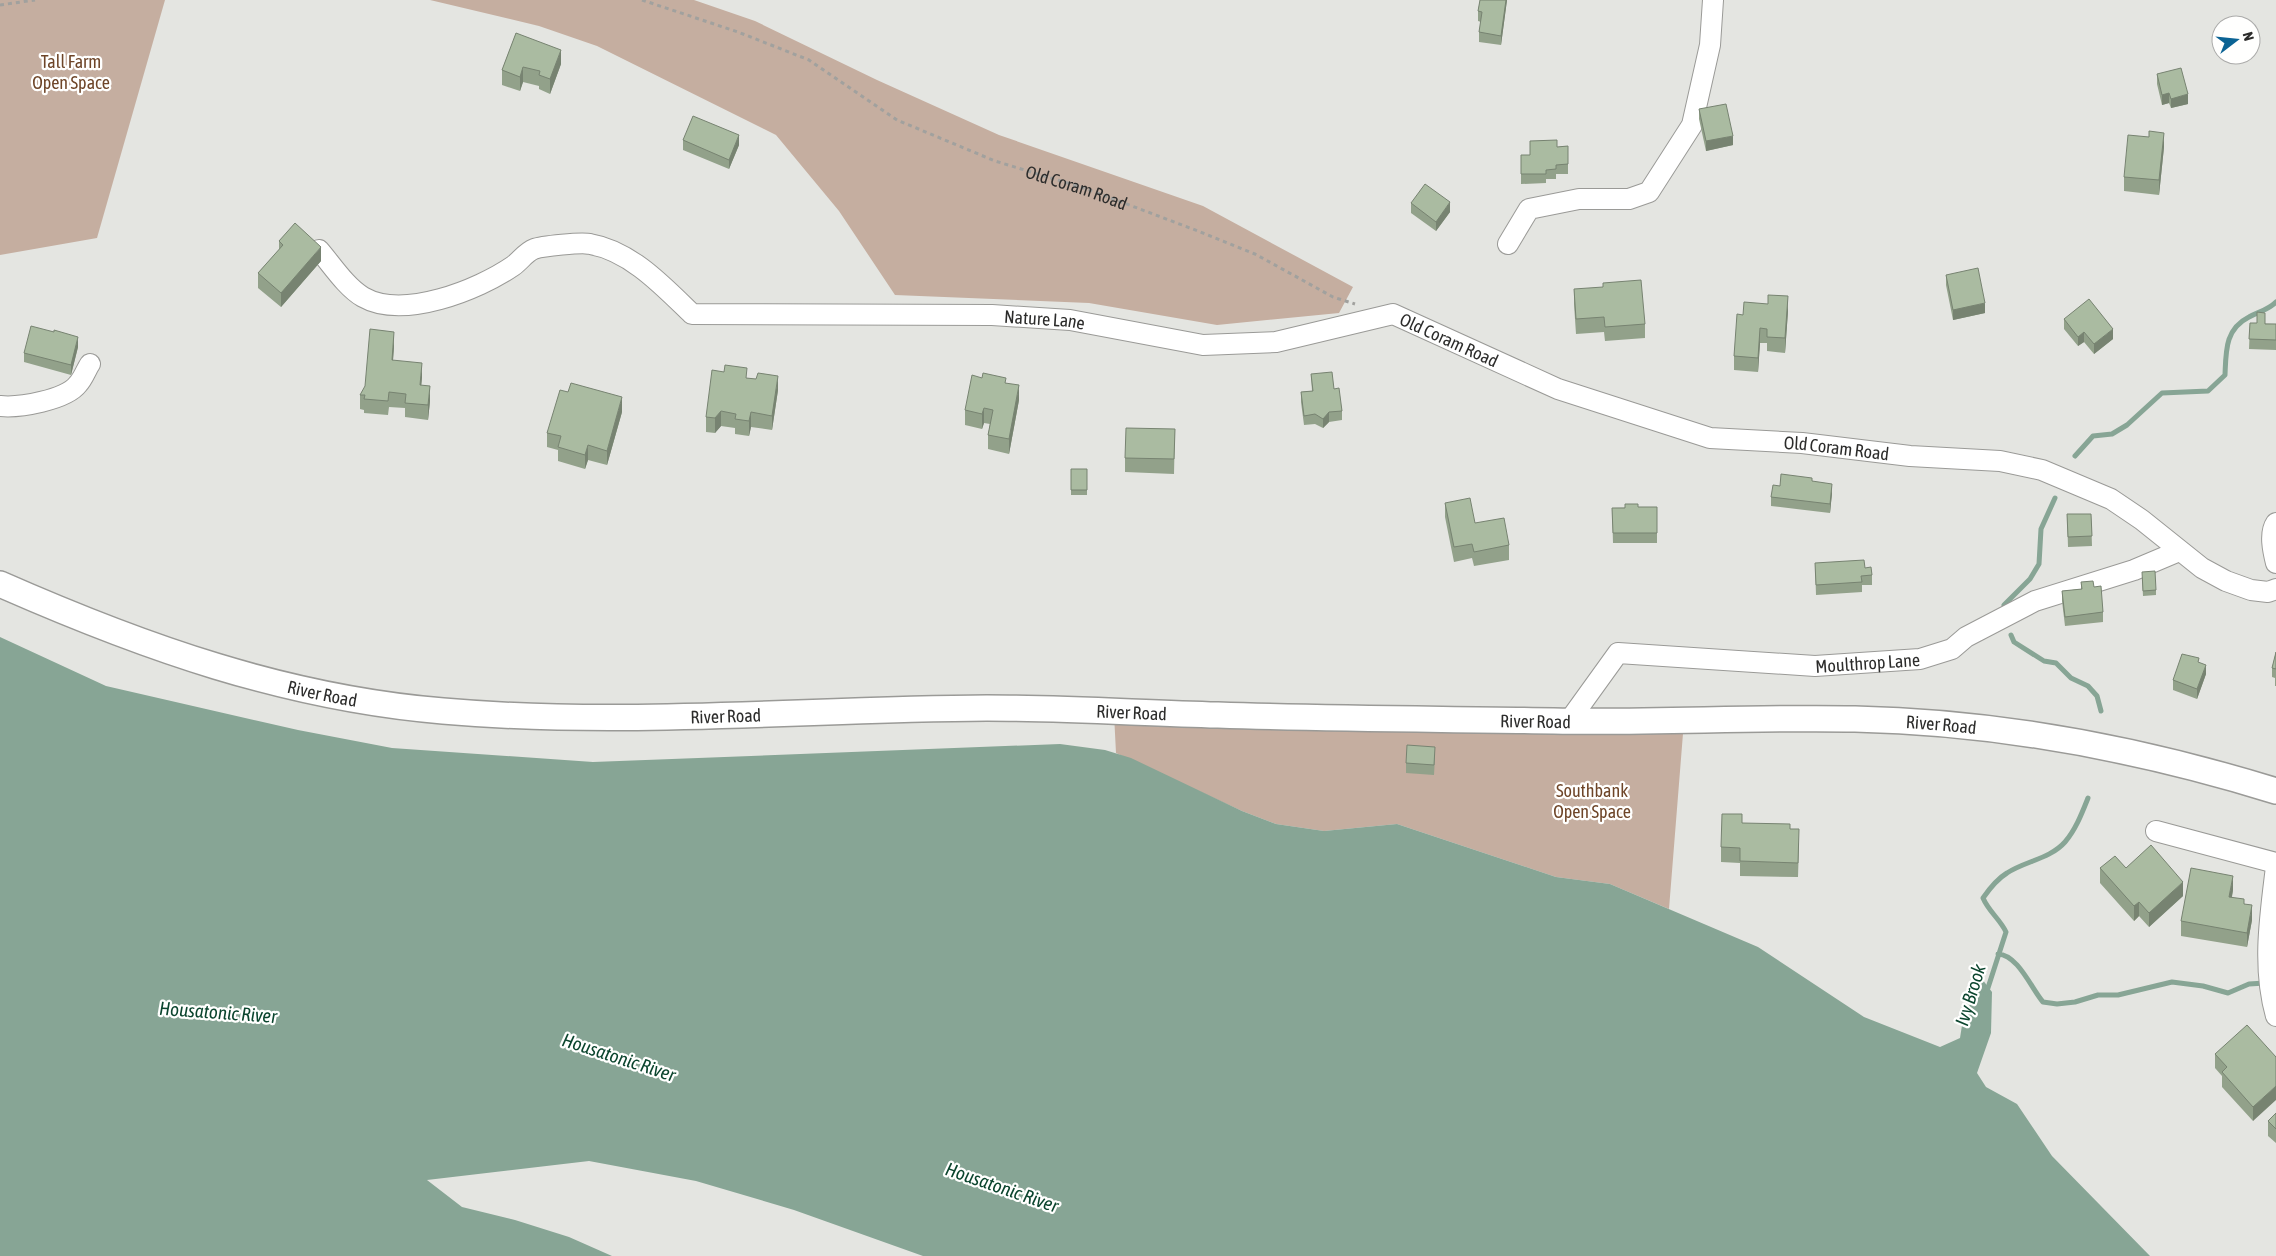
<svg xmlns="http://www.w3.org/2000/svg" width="2276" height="1256" font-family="'Asap Condensed',sans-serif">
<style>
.green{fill:#c5aea0}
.water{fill:#87a595}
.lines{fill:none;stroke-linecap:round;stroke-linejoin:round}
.stream{stroke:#87a595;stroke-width:5}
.minor-casing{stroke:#9a9a97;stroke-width:22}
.major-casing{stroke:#9a9a97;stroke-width:28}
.path{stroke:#a1a19e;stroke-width:3;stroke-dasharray:4 4;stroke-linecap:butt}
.minor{stroke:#fff;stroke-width:20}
.major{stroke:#fff;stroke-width:25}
.wall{fill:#92a18a}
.shaded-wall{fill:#778371}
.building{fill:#aabba1;stroke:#778371}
.labels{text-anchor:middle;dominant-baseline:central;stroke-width:4.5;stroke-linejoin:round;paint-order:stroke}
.park-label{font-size:18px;fill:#6e4528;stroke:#fffffe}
.street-label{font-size:18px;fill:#2c2c2b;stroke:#fffffe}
.water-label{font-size:19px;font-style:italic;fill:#0b452e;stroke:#fffffe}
</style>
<rect width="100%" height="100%" fill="#e4e5e1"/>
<path class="green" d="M0 0H165L97 238 0 255Z
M430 0H694L755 21 877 80 999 135 1203 206 1353 287 1339 313 1217 325 1089 303 895 295 839 211 776 135 597 46 539 26Z
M1114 714 1684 721 1669 909 1610 884 1556 877 1397 824 1324 831 1276 824 1242 811 1116 753Z"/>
<path class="water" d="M0 637 106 686 298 730 392 748 593 762 1060 744 1105 750 1131 758 1242 811 1276 824 1324 831 1397 824 1556 877 1610 884 1758 947 1864 1017 1940 1047 1960 1038 1963 1019 1982 979 1992 992 1991 1033 1977 1073 1986 1087 2017 1104 2052 1156 2150 1256H923L794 1210 696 1181 589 1161 427 1180 462 1207 515 1220 569 1237 612 1256H0Z"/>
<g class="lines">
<path class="stream" d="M2075 456 2093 436 2112 434 2127 425 2162 393 2208 391 2225 375C2226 351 2225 329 2249 317 2258 312 2268 310 2276 302
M2004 605 2030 579 2039 564 2041 529 2055 498
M2011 635 2014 642 2044 661 2056 663 2071 678 2088 686 2097 696 2101 711
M1998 954C2018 955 2031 988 2043 1002L2057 1004 2075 1002 2098 995H2118L2172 982 2203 986 2228 993 2249 984 2265 983
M1986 994 2006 932C2000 919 1989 912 1983 898 1990 888 1997 879 2007 873 2025 861 2050 859 2065 842 2076 829 2082 813 2088 798"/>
<defs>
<g id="minor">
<path d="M1508 244 1529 209 1579 199H1629L1649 192 1692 125 1710 45 1713 0"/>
<path id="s2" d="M319 250C332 265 346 287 363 297 403 320 478 290 513 266 520 261 526 252 534 249 542 246 582 242 590 244 631 251 664 287 692 314L992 315 1070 320 1203 345 1276 342 1393 314 1558 389 1710 438 1802 443 1910 456 2000 461 2042 470 2111 499 2142 520 2202 568 2226 581 2251 590 2268 592 2276 589"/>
<path d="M0 406C19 408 66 400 78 384 83 379 86 370 90 364"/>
<path d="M2276 523C2269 533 2273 551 2276 563"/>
<path id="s3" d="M1569 721 1618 653 1815 666 1920 659 1952 649 1966 637 2035 601 2134 570 2179 551"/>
<path d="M2156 831 2276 863"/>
<path d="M2276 867C2270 916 2262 967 2276 1016"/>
</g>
<g id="major">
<path id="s4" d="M0 584C143 647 286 698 443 711 624 727 806 709 987 708 1064 708 1141 713 1218 715 1330 719 1442 719 1554 721 1654 723 1755 717 1855 719 1998 722 2140 749 2276 791"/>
</g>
</defs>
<use href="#minor" class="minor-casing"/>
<use href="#major" class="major-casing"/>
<g class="path">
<path id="s1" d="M642 0 738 32 809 60 897 120 995 161 1087 189 1198 231 1255 254 1333 297 1355 304"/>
<path d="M0 5 35 0"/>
</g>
<use href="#minor" class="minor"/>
<use href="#major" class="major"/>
</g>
<path class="wall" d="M1480 0H1507L1501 45 1479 42V32L1481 22 1478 21V11Z
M516 33 561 64 550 94 539 89V86L523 82 520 91 502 85V70Z
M2157 74 2188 104 2171 108 2169 103 2162 105 2157 84Z
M1699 109 1733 145 1706 151 1699 119Z
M683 140 739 145 729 169 683 150Z
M1568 146V174H1556V179H1546V183L1521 184V155H1530L1557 147Z
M2164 147 2159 195 2124 191V177Z
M1411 203 1450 212 1436 231 1411 213Z
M279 241 321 261 281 307 258 288V273L279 250Z
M1946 275 1985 313 1953 320 1946 285Z
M1574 289 1645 324V338L1605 341 1604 332 1576 334 1574 304Z
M1788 311 1785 353 1767 351V343H1760L1758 372 1734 370V356L1743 315Z
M2064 319 2113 339 2094 354 2084 342 2078 346 2064 329Z
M2250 323 2276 324V350L2249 349Z
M54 332 78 347 71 375 24 362V353Z
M394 346 393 360 422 377 421 386 430 401 428 420 405 417V408L389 407 388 415 364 413V410L360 409V395Z
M1311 374 1334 389 1342 411V420L1329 422 1323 428 1315 424 1304 425 1301 402V392L1312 391Z
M747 378 778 390 772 430 751 427 749 436 735 434V428L721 426 715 433 706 432V417Z
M1006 383 1019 400 1009 454 988 449V435L990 424 984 423 982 429 965 425V410Z
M622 412 607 465 588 460 585 469 558 461V450L547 447V433Z
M1175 429 1174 474 1125 472V458Z
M1071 469H1087V495H1071Z
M1812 481 1832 493 1830 513 1771 506V497L1780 486Z
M1445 503 1475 523 1509 545V560L1474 566 1472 558 1454 562 1445 517Z
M1657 507V543H1613L1612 508Z
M2067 514H2091L2092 546 2068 547Z
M1815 563 1865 568 1872 575V585H1862V592L1816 595Z
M2142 577 2156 590V595L2143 596Z
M2081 582 2094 587 2103 612V622L2065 626 2062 601V591L2081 589Z
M2276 652V686H2275V678L2272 677V668Z
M2199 663 2206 674 2197 699 2173 690V680Z
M1435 757 1434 775 1406 773V763Z
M1742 823 1790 829 1799 844 1798 877 1740 876V863L1721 862V847Z
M2100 868H2126L2183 896 2149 927 2139 916 2134 921 2100 883Z
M2233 890 2232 897 2244 904 2252 920 2247 947 2181 936V921Z
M2215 1054 2276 1057 2253 1121 2222 1087V1076L2215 1068Z
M2276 1113V1143L2268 1136V1121Z"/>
<path class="shaded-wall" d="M1506 0H1507L1501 45V36Z
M561 50V64L550 94V79Z
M523 67V82L520 91V77Z
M2169 93V103L2162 105V95Z
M2188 94V104L2171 108V99Z
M2164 133V147L2159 195V180Z
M739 135V145L729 169V160Z
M1733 136V145L1706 151V141Z
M1450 202V212L1436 231V222Z
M321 247V261L281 307V293Z
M1788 296V311L1785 353V338Z
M1985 303V313L1953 320V310Z
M1760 328V343L1758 372V358Z
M2113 329V339L2094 354V344Z
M394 332V346L392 374V360Z
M2084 332V342L2078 346V337Z
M78 337V347L71 375V365Z
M422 363V377L420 400V385Z
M778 376V390L772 430V416Z
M1019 385V400L1009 454V439Z
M430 386V401L428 420V405Z
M622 397V412L607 465V451Z
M984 408V423L982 429V414Z
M721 411V426L715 433V418Z
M751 412V427L749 436V421Z
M1329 412V422L1323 428V419Z
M588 445V460L585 469V455Z
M1832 484V493L1830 513V504Z
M2206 665V674L2197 699V689Z
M2233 876V890L2229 911V897Z
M2183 882V896L2149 927V913Z
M2139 902V916L2134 921V906Z
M2252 905V920L2247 947V933Z
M2276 1086V1100L2253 1121V1107Z"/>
<path class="building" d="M1480 0H1506L1501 36 1479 32 1482 12 1478 11Z
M516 33 561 50 550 79 539 75 540 71 523 67 520 77 502 70Z
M2181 68 2188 94 2171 99 2169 93 2162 95 2157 74Z
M1726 104 1733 136 1706 141 1699 109Z
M693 116 739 135 729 160 683 140Z
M2149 131 2164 133 2159 180 2124 177 2128 135 2149 137Z
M1557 140V147L1568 146V164L1556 165V169L1546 170V174H1521V155H1530V141Z
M1425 184 1450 202 1436 222 1411 203Z
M295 223 321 247 281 293 258 273 283 245 279 241Z
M1978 268 1985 303 1953 310 1946 275Z
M1641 280 1645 324 1605 327 1604 317 1576 319 1574 289 1603 287V283Z
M1768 295 1788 296 1785 338 1767 337V329L1760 328 1758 358 1734 356 1737 314 1743 315 1744 302 1768 304Z
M2089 299 2113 329 2094 344 2084 332 2078 337 2064 319Z
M2257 312 2265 313V324H2276V340L2249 339 2250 323H2257Z
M31 326 54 332V330L78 337 71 365 24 353Z
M370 329 394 332 392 360 422 363 420 385 430 386 428 405 405 403 406 394 389 392 388 401 364 399 365 395H360L365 386Z
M725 365 747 368 746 378 756 379 758 373 778 376 772 416 751 412 749 421 735 419 736 414 721 411 715 418 706 417 712 370 724 372Z
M1332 372 1334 389 1339 388 1342 411 1329 412 1323 419 1315 414 1304 416 1301 392 1313 391 1311 374Z
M983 373 1006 378 1005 383 1019 385 1009 439 988 435 993 410 984 408 982 414 965 410 972 375 982 378Z
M571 383 622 397 607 451 588 445 585 455 558 447 561 436 547 433 560 390 568 392Z
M1126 428 1175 429 1174 459 1125 458Z
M1071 469H1087V490H1071Z
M1781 474 1812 478V481L1832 484 1830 504 1771 497 1773 485 1780 486Z
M1470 498 1475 523 1504 518 1509 545 1474 552 1472 544 1454 547 1445 503Z
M1625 504H1638V507H1657V533H1613L1612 508H1625Z
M2067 514H2091L2092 536 2068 537Z
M1864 560 1865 568 1871 567 1872 575 1861 576 1862 582 1816 585 1815 563Z
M2155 571 2156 590 2143 591 2142 572Z
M2093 581 2094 587 2101 586 2103 612 2065 617 2062 591 2082 589 2081 582Z
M2276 652V669L2272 668Z
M2182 654 2199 658 2198 662 2206 665 2197 689 2173 680Z
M1407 745 1435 747 1434 765 1406 763Z
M1722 814H1742V823L1790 824V829H1799L1798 863 1740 861V848L1721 847Z
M2151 845 2183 882 2149 913 2139 902 2134 906 2100 868 2115 856 2126 868Z
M2191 868 2233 876 2229 897 2244 899V904L2252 905 2247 933 2181 921Z
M2247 1025 2276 1057V1086L2253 1107 2222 1072 2227 1067 2215 1054Z
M2276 1113V1129L2268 1121Z"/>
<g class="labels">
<g class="park-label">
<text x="71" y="61">Tall Farm<tspan x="71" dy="21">Open Space</tspan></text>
<text x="1592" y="790">Southbank<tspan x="1592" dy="21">Open Space</tspan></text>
</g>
<g class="street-label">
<text stroke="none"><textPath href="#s1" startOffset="476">Old Coram Road</textPath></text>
<text stroke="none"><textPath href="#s2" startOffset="786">Nature Lane</textPath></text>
<text stroke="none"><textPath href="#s2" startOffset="1202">Old Coram Road</textPath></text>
<text stroke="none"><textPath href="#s2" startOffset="1608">Old Coram Road</textPath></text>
<text stroke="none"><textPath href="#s3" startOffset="334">Moulthrop Lane</textPath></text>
<text stroke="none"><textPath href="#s4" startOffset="341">River Road</textPath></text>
<text stroke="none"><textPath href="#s4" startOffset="1152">River Road</textPath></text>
<text stroke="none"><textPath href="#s4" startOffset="746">River Road</textPath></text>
<text stroke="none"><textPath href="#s4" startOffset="1556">River Road</textPath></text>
<text stroke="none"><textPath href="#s4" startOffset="1962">River Road</textPath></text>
</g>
<g class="water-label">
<text transform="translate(1970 995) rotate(-73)">Ivy Brook</text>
<text transform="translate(218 1012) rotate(4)">Housatonic River</text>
<text transform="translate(619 1057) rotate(18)">Housatonic River</text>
<text transform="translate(1002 1187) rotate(19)">Housatonic River</text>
</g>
</g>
<g transform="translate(2236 40) rotate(74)"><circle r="24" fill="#fffffe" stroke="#ababaa"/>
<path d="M0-4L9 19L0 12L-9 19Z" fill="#0b6394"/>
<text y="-8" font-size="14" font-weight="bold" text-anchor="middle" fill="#2c2c2b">N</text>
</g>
</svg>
